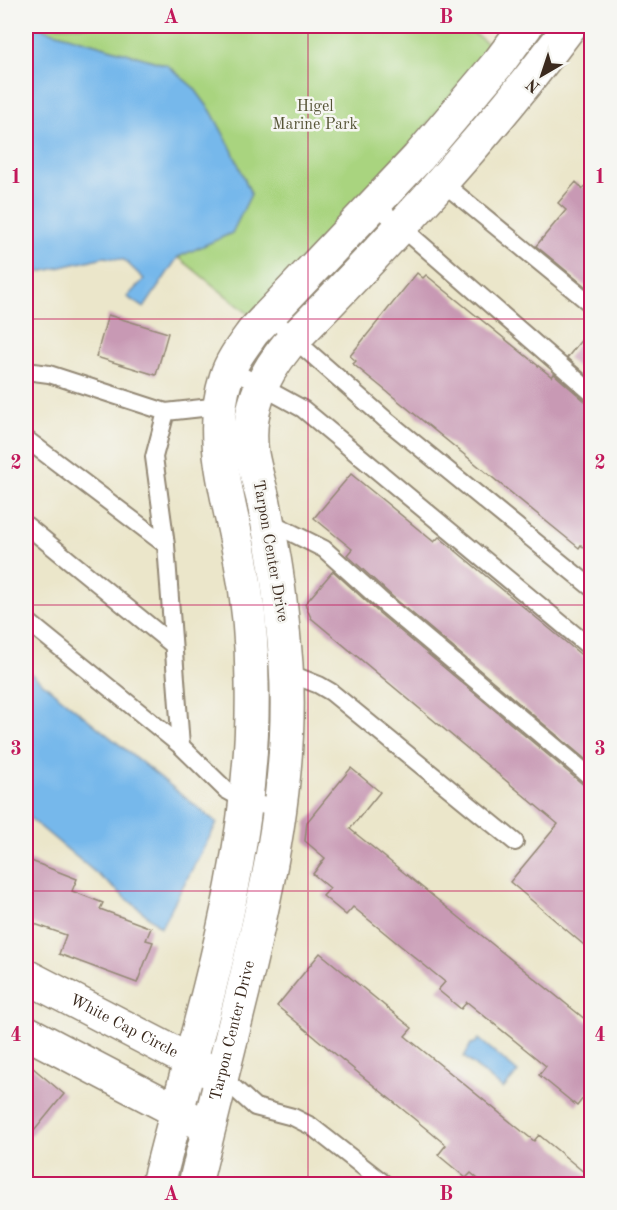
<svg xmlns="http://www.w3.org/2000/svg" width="617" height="1210" font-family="'Old Standard TT',serif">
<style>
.green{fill:#a9d47f;stroke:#727f4e;stroke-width:1.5}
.water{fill:#76b8eb;stroke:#587184;stroke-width:1.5}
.building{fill:#c899b4}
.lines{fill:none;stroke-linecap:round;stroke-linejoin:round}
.service-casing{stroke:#938874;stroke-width:20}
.minor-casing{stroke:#938874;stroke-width:36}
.service{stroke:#fff;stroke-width:16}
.minor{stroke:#fff;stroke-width:33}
.grid{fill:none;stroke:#c2185b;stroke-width:1.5;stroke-opacity:0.55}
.labels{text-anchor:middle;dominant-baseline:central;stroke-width:5;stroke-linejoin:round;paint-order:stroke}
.park-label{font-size:16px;fill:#565436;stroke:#f6f6f2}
.street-label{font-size:16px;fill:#3b2a1e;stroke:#f6f6f2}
.neatline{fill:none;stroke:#c2185b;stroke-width:2}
.grid-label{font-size:20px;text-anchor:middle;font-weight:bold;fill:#c2185b}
</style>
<rect width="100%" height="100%" fill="#f6f6f2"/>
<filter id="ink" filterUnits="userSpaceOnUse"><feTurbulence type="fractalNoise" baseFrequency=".0167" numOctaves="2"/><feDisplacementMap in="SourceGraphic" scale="12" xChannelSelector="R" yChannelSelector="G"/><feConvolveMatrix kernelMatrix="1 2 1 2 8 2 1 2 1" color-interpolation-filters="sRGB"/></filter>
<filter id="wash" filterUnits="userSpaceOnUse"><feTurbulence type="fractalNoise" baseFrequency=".008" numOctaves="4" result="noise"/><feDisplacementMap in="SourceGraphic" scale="24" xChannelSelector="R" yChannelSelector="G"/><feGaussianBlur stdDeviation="1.35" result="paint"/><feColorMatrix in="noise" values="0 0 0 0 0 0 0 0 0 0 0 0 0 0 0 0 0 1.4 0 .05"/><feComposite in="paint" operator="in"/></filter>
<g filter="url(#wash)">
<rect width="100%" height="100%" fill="#ebe6ca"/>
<path class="green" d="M33 26H464L491 46 416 138 250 315 178 257 232 233 251 194 232 150 211 111 194 88 167 65Z"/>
<path class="water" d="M26 26H33L167 65 194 88 211 111 232 150 251 194 232 233 178 257 144 308 127 297 144 279 124 260 104 257 36 273 26 270Z
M29 672 217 823 161 927 26 815V676Z
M479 1039 518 1072 503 1089 464 1057 471 1044 475 1043Z"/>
<g id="blocks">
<path class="building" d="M591 179V291L536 246 566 210 558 203 576 182 583 189Z
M417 273 423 278 426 275 552 377 554 374 585 401 591 403V554L581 545 579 548 353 364 356 361 350 356Z
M108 315 168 333 156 375 96 357Z
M591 328V379L567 358Z
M351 474 434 542 439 537 591 663V764L393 597 347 555 352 549 314 518Z
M333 571 379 613 585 786 591 788V951L510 882 558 824 311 618 305 604Z
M351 768 380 792 350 829 591 1024V1088L577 1106 539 1075 546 1066 467 1002 461 1009 438 990 445 982 353 907 346 915 323 896 330 888 313 874 325 858 305 841 307 822Z
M26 859 77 879 72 891 103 903 100 909 151 928 146 940 153 942 137 983 59 954 66 935 26 921Z
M320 953 412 1028 405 1036 534 1141 539 1135 591 1178V1185H485L471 1173 466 1178 438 1155 446 1145 277 1006Z
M26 1062 64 1094 26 1141Z"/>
</g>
</g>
<g filter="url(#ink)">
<use href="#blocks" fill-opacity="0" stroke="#938874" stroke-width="1.5"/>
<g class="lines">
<defs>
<path id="service" d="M437 178 592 305
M375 204 592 393
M269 314 294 339 385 419 592 588
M230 369 303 409 592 649
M26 371 49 374 166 412 220 406 226 408
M166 412 154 457 166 545 181 746
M26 439 166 545
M268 521 324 549 386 605 592 778
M26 525 173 645
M26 620 181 746 226 790 246 801 280 810
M283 672H286L319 685 331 692 515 842
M222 1077 255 1107 293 1117 311 1126 385 1184"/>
<g id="minor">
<path id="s1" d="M26 976 209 1071"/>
<path d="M26 1032 194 1120"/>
<path d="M158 1184C199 1020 256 854 252 683 252 640 248 598 240 557 229 497 207 438 226 378 231 361 243 346 253 332L418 158 500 61 526 26"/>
<path id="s2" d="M195 1184C211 1120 227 1055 243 991 269 883 293 776 286 664 283 626 280 589 273 552 270 535 267 519 264 503 260 486 255 471 252 454 246 411 261 378 287 346 387 244 485 140 570 26"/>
</g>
</defs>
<use href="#service" class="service-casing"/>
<use href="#minor" class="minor-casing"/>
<use href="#service" class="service"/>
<use href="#minor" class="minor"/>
</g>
</g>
<path class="grid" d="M308 26V1184M26 319H592M26 605H592M26 891H592"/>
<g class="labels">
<g class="park-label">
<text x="315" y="107">Higel<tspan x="315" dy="18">Marine Park</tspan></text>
</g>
<g class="street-label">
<text transform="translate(270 551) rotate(80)">Tarpon Center Drive</text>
<text stroke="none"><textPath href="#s1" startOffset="110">White Cap Circle</textPath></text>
<text stroke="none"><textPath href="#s2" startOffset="158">Tarpon Center Drive</textPath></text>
</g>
</g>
<rect width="617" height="1210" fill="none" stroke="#f6f6f2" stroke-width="66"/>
<g transform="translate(542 75) rotate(219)" stroke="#f6f6f2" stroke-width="4.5" paint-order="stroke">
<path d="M0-4.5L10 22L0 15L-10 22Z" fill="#3b2a1e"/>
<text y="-9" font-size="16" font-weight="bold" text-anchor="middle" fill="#3b2a1e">N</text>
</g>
<rect x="33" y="33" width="551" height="1144" class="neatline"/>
<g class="grid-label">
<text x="171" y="23">A</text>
<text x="446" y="23">B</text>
<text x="16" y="183">1</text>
<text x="600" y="183">1</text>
<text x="16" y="469">2</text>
<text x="600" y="469">2</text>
<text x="16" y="755">3</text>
<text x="600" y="755">3</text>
<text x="16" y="1041">4</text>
<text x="600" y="1041">4</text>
<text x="171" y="1200">A</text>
<text x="446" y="1200">B</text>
</g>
</svg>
